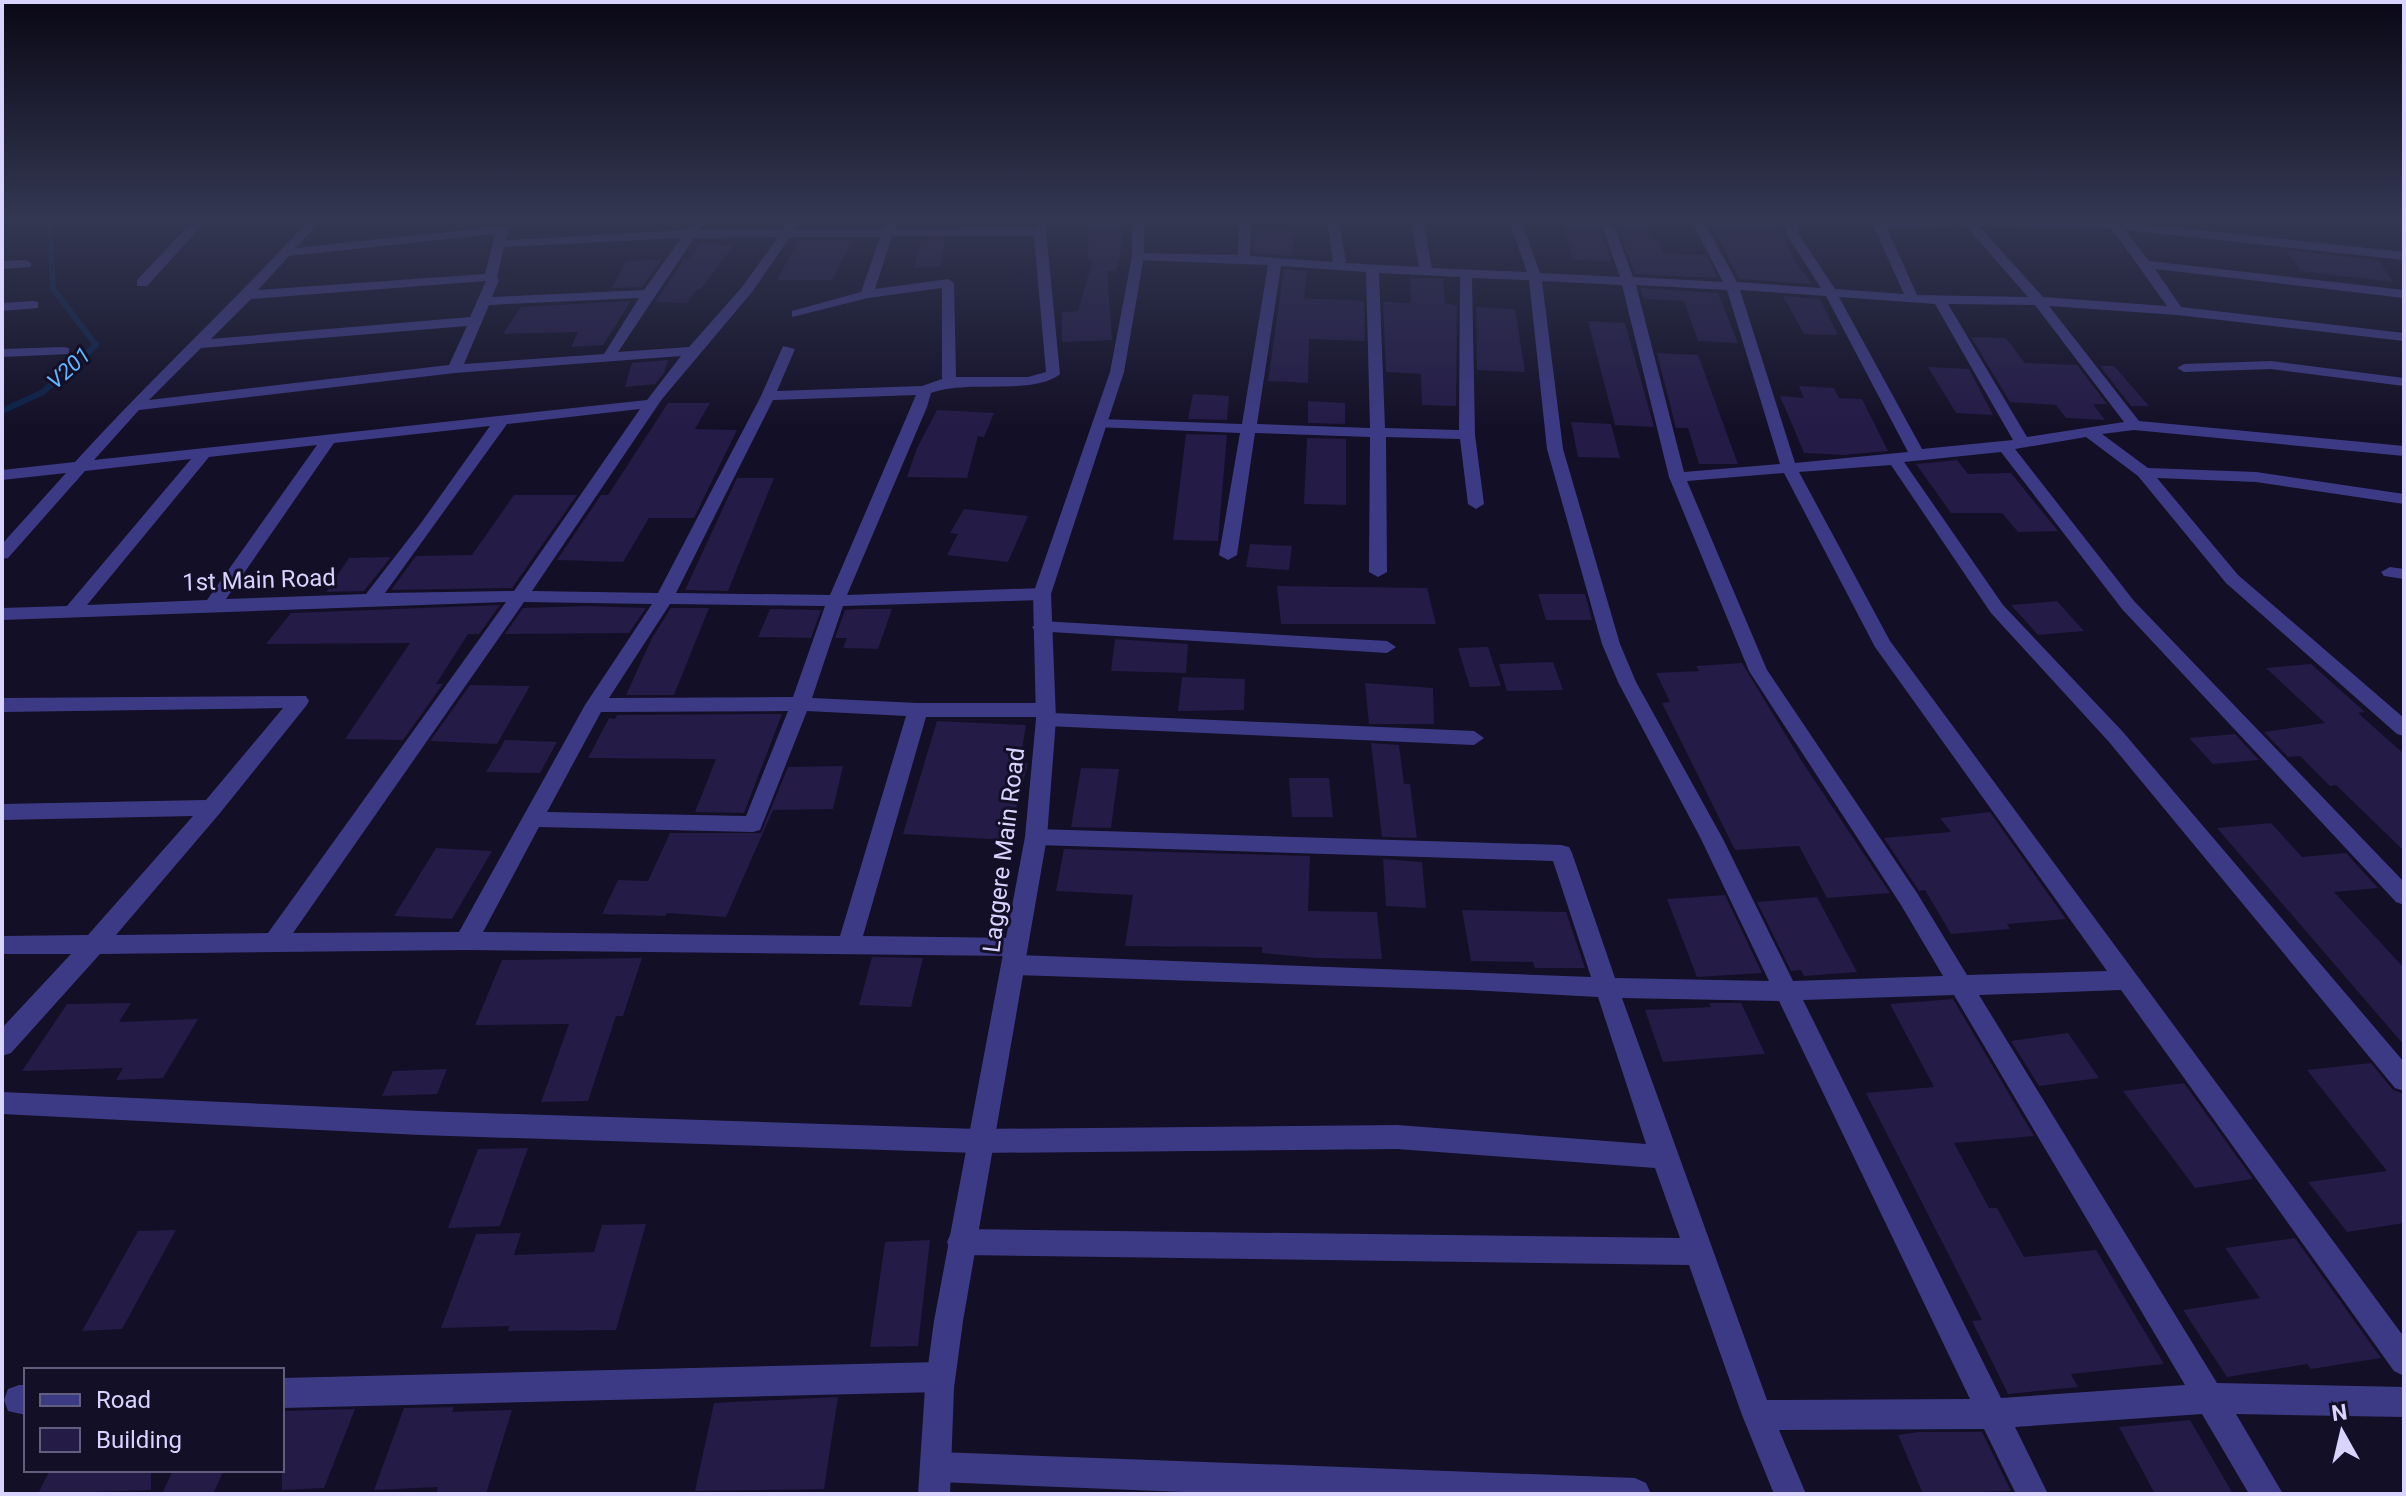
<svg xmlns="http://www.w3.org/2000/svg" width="2406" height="1496" font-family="Roboto,sans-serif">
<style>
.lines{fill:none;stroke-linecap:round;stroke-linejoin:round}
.stream{stroke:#0c2248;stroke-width:6}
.building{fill:#241b47}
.minor{fill:#3d3a85;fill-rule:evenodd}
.tertiary{fill:#3d3a85;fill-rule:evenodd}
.labels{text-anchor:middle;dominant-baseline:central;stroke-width:6;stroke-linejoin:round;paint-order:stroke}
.far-water-label{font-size:22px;font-style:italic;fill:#62b6ff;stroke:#130f26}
.street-label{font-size:24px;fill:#d9d4ff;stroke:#130f26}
</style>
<rect width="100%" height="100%" fill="#130f26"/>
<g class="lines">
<path class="stream" d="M2 411 43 392 96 345 53 289 50 227 56 220"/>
</g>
<path class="building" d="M1089 220H1122V246L1116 271H1107L1112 340 1062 342V312L1078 311 1093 259 1088 260Z
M1562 220H1597L1611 261 1573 260Z
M1615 220H1645L1651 240H1658L1664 254 1706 255 1718 278 1635 274Z
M1709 220H1777L1795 261 1812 284 1739 279Z
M1257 230 1294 231 1292 256 1253 253Z
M922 239H945L941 266 914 268Z
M799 240H853L832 280H777Z
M700 244 734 245 701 289H697L687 303 655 302 684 259H689Z
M2286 250 2378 260 2393 282 2301 271Z
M662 260 642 287 612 288 626 261Z
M1284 269 1307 271 1304 298 1364 301 1365 341 1309 339 1308 383 1268 381Z
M1410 278 1443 279 1445 303 1457 306 1456 406 1422 405 1421 374 1386 372 1383 302 1411 303Z
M1640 288 1718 293 1738 343 1698 341 1684 301 1643 299Z
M1783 296 1820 299 1838 335 1804 334Z
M631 301 603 345 571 347 578 332 503 334 521 307Z
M1476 307 1515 309 1525 372 1477 370Z
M1588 321 1625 323 1654 427 1615 425Z
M1971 337 2006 338 2025 363 2077 365 2107 404H2093L2105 420 2066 418 2056 405 2010 402Z
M1657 353 1698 355 1738 464H1699L1688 428H1676Z
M668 360 664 373 655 384 625 387 632 363Z
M2100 366H2114L2149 406H2131Z
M1928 367 1969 369 1993 415 1956 413Z
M1799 386 1834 388 1839 398 1862 399 1888 451 1843 455 1804 453 1780 396 1804 398Z
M1193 394 1229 396 1227 420 1188 419Z
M1308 401 1345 403V424L1308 423Z
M668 403H710L695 429 737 430 694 518H649L623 562 557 560 601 495H608Z
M937 410 994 413 984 437 978 436 967 478 907 477 917 448Z
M1571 422 1611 424 1620 458 1578 457Z
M1186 434 1227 435 1218 541 1173 540Z
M1307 438 1346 439V505L1304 504Z
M1957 460 1968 474 2011 473 2058 531 2018 532 2002 513H1951L1916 464Z
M737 478H774L728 591 685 590Z
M514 495H577L512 588 391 590 416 556 472 555Z
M964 509 1028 516 1008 562 947 555 958 534 950 533Z
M1250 544 1292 546 1289 570 1246 567Z
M391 557 364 591 326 592 349 558Z
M1277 586 1427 588 1436 624H1281Z
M1538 594H1585L1592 620H1546Z
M2057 601 2084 631 2038 635 2011 605Z
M500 605 479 634H468L436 684H443L403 740 345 739 410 643 266 644 291 613Z
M588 606 646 608 629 633 505 634 523 608Z
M671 608H709L674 695H626L652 638Z
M770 609 821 610 811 638 758 637Z
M858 609H892L878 649 843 648 847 638H835L845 610Z
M1115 639 1188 644 1186 673 1111 671Z
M1488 647 1501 686 1470 687 1458 648Z
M1553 662 1563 690 1507 691 1499 664Z
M1742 663 1801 760 1890 893 1827 898 1799 846 1735 850 1662 703 1670 702 1656 673 1699 671 1696 666Z
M2311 664 2365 712 2358 713 2404 754V851L2336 785 2330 786 2300 756 2288 757 2264 732 2325 723 2266 668Z
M1182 677 1245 679 1244 710 1178 711Z
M1365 683 1433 688 1434 724H1369Z
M470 685 530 686 497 744 430 741Z
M782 714 744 813 695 812 716 759 588 758 609 718 615 719 617 715Z
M937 721 1026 725 1020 762 1028 763 1008 840 903 834Z
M2235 734 2259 760 2213 764 2189 738Z
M505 740 557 742 540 773 486 772Z
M1371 743 1399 745 1404 784H1410L1417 838 1382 837Z
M843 766 833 809 773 810 726 917 667 913 665 916 602 914 618 880 648 881 670 833H761L788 767Z
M1081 768 1119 769 1111 828 1071 827Z
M1289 778H1329L1333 817H1292Z
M1990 812 2066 919 2007 924 2010 929 1951 934 1925 890 1919 891 1884 838 1951 832 1940 818Z
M2271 823 2302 857 2346 853 2378 888 2334 892 2404 968V1045L2217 828Z
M436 848 492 851 452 919 394 916Z
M1064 849 1310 856 1308 911 1377 912 1382 959 1316 958 1262 953V947L1125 946 1133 895 1056 891Z
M1383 859 1422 862 1426 908 1386 906Z
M1725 895 1762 973 1697 977 1667 899Z
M1817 897 1857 972 1804 976 1801 970 1791 971 1757 902Z
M1462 910 1566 912 1585 968H1535L1533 962 1471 961Z
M872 957 923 958 911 1007 859 1005Z
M642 958 623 1016H616L588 1101 541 1102 569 1024 475 1025 502 960Z
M1953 999 2034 1136 1954 1143 1989 1208H1997L2024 1257 2096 1250 2164 1364 2071 1374 2078 1387 2008 1394 1972 1321 1982 1320 1866 1093 1934 1087 1890 1004Z
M131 1003 119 1022 198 1019 163 1078 116 1080 123 1068 22 1071 67 1004Z
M1709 1003H1741L1765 1054 1663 1062 1645 1010 1711 1007Z
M2068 1033 2099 1078 2039 1086 2011 1041Z
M2371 1063 2393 1090 2404 1094V1223L2347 1232 2308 1182 2387 1171 2307 1070Z
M447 1069 437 1094 382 1096 393 1071Z
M2184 1083 2253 1179 2195 1188 2123 1091Z
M528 1148 500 1226 448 1228 478 1149Z
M646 1224 616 1330 508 1331 509 1326 441 1328 476 1234 521 1233 514 1255 594 1252 602 1225Z
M176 1230 122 1329 82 1331 138 1231Z
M2295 1238 2381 1358 2311 1369 2307 1364 2227 1377 2183 1310 2260 1298 2225 1248Z
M930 1240 918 1346 870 1347 885 1242Z
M838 1397 824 1489 695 1491 714 1403Z
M454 1407 452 1412 512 1410 486 1494H436L438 1487 374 1490 404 1408Z
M355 1409 324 1488 282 1490V1411Z
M2190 1420 2233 1494H2155L2119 1427Z
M1919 1432H1982L2011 1491 1923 1494 1898 1435Z
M50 1470H151V1490L38 1494Z
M173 1470H224L213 1494H162Z"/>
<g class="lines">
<path class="minor" d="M194 220H207L147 286H137V280Z
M309 220H321L296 248 503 226 509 230 506 240 687 230 694 220H706L699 230H782L787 220H799L794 230 882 229 886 221 890 220 896 224 894 229 1034 228 1033 220H1045L1060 374C1033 396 968 379 931 393L927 407 847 595 1042 588 1051 594 1042 600 843 606 812 698 918 703H1044L1051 705 1052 713 1474 731 1484 738 1474 745 1046 726 1039 724 1038 717H926L863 936 1015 938 1023 940 1027 947 1023 954 1018 955 1591 977 1553 861 1036 845 1028 843 1025 837 1028 831 1036 829 1561 845 1569 847 1572 853 1615 978 1769 981 1701 839 1618 682 1602 644 1547 449 1529 280 1472 278 1475 435 1484 504 1476 509 1468 504 1460 439 1386 437 1387 572 1378 577 1369 572 1370 437 1255 433 1237 555 1228 560 1219 555 1240 433 1095 427 1092 424 1100 419 1242 424 1268 265 1138 260 1132 256 1134 253 1238 255 1239 220H1251L1250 256 1333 262 1327 220H1339L1346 263 1419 267 1411 220H1423L1432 268 1527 272 1509 220H1521L1540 273 1620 277 1600 220H1612L1633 277 1723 282 1691 220H1703L1737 282 1821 288 1787 235 1784 220H1796L1799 235 1835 289 1904 294 1873 225 1875 222 2115 221 2404 252V260L2125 230 2149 261 2404 290V298L2155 269 2181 307 2404 333V341L2177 315 2049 306 2139 421 2404 446V456L2134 430 2102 434 2148 468 2256 472 2404 494V504L2256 482 2157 478 2238 575 2404 718V736L2397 734 2226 583 2138 476 2086 437 2015 449 2134 601 2404 882V905L2396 902 2122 609 2001 452 1904 462 2003 605 2123 732 2404 1062V1091L2395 1088 2109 742 1991 613 1891 465 1799 472 1890 641 2404 1337V1376L2394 1371 2121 990 1979 995 2217 1383 2404 1387V1417L2236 1414 2283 1494H2249L2202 1414 2015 1427 2048 1494H2016L1984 1429 1779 1430 1806 1494H1774L1742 1415 1689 1265 961 1255 951 1251 947 1242 951 1233 961 1229 1680 1238 1655 1168 1397 1149 977 1153 421 1135 2 1114V1092L421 1111 977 1129 1397 1125 1646 1144 1598 997 1469 990 1015 975 1007 972 1003 965 1007 958 1012 956 466 950 100 954 11 1053 2 1056V1028L71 954H2V936L88 935 193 816 2 820V804L206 800 283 708 2 712V698L306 696 309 701 306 706 220 813 116 935 268 933 506 602 2 620V608L67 606 191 459 85 471 8 558 2 559V544L66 473 2 480V470L75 462C152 377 232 304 309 220ZM1966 226 2028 297 1917 295 1887 228ZM1979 226 2112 229 2167 306 2043 297ZM495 234 485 274 258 290 289 256ZM892 236H1034L1046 372 1028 377H956L954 283 948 279 875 289ZM778 237 743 286 689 347 618 352 694 238ZM790 237H880L861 292 792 311V317L868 298 942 288V379L922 386 777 391 795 349 783 346 761 396 658 593 532 591 662 399 752 292ZM681 238 644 290 492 297 499 280 497 277 504 247ZM1281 266 1366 272 1370 428 1257 424ZM1379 273 1460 277 1459 430 1385 428ZM486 281 470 317 211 339 251 299ZM1542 281 1622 285 1669 477 1749 671 1901 905 1943 976 1793 981 1723 839 1636 682 1620 644 1563 449ZM1636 285 1727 290 1780 464 1684 472ZM1740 290 1826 296 1908 452 1795 463ZM1839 297 1935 304 2013 440 1922 449ZM639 298 604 354 464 364 489 305ZM1948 304 2035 305 2124 422 2027 437ZM467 326 449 365 149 400 201 348ZM681 356 647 400 94 460 139 410 455 373ZM916 395 830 595 676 593 773 400ZM640 409 514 591 385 593 507 424ZM490 426 421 523 366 594 226 599 334 443ZM317 445 207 600 87 605 209 457ZM1784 473 1875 647 2107 971 1967 975 1917 893 1767 670 1687 481ZM524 602 652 604 585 705 459 932 293 933ZM670 604 825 606 793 697 609 698ZM788 711 746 816 547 812 601 712ZM807 711 906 716 840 936 483 932 539 827 753 832 760 830ZM1954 995 2185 1385 2001 1398 1803 1000ZM1622 998 1779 1001 1970 1399 1767 1400Z
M2379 220H2404V226Z
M26 260 32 264 30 267 2 269V261Z
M33 301 38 302V308L2 311V303Z
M64 347 69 348V354L2 357V349Z
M2271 361 2404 378V386L2271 369 2184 372 2177 368 2184 364Z
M2390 567 2404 569V579L2384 576 2381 572Z
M1041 621 1387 641 1396 647 1387 653 1035 631 1032 627Z
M940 1362 950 1367 955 1377 950 1387 940 1392 282 1408V1378Z
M19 1385H26V1415L8 1411 4 1400 8 1389Z
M939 1452 1635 1478 1646 1483 1651 1494H1233L939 1482 928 1478 924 1467 928 1456Z"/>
<path class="tertiary" d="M1132 220H1144V256L1124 372 1051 594 1056 719 1047 837 963 1321 954 1388 950 1494H918L925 1388 934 1321 1025 837 1036 719 1033 594 1110 372 1132 256Z"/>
</g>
<linearGradient id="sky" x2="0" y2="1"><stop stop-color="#0a0815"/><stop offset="0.51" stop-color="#333752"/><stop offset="1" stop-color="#333752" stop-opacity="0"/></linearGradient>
<rect width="2406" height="429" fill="url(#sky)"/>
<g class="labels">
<g class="far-water-label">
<text transform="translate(69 368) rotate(-42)">V201</text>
</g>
<g class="street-label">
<text transform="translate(259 580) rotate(-2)">1st Main Road</text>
<text transform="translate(1004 850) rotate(-83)">Laggere Main Road</text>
</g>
</g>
<rect width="2406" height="1496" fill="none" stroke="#d9d4ff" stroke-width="8"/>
<rect x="24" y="1368" width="260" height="104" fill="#130f26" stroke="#625e7d" stroke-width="2"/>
<rect x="40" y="1394" width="40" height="12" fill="#3d3a85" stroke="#625e7d" stroke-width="2"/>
<text x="96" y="1408" font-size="24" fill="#d9d4ff">Road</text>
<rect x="40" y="1428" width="40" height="24" fill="#241b47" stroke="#625e7d" stroke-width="2"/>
<text x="96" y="1448" font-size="24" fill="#d9d4ff">Building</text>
<g transform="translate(2342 1432) rotate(352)" stroke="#130f26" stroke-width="6" paint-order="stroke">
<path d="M0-6L14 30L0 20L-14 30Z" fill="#d9d4ff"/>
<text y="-12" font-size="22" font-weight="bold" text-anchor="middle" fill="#d9d4ff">N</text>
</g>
</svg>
